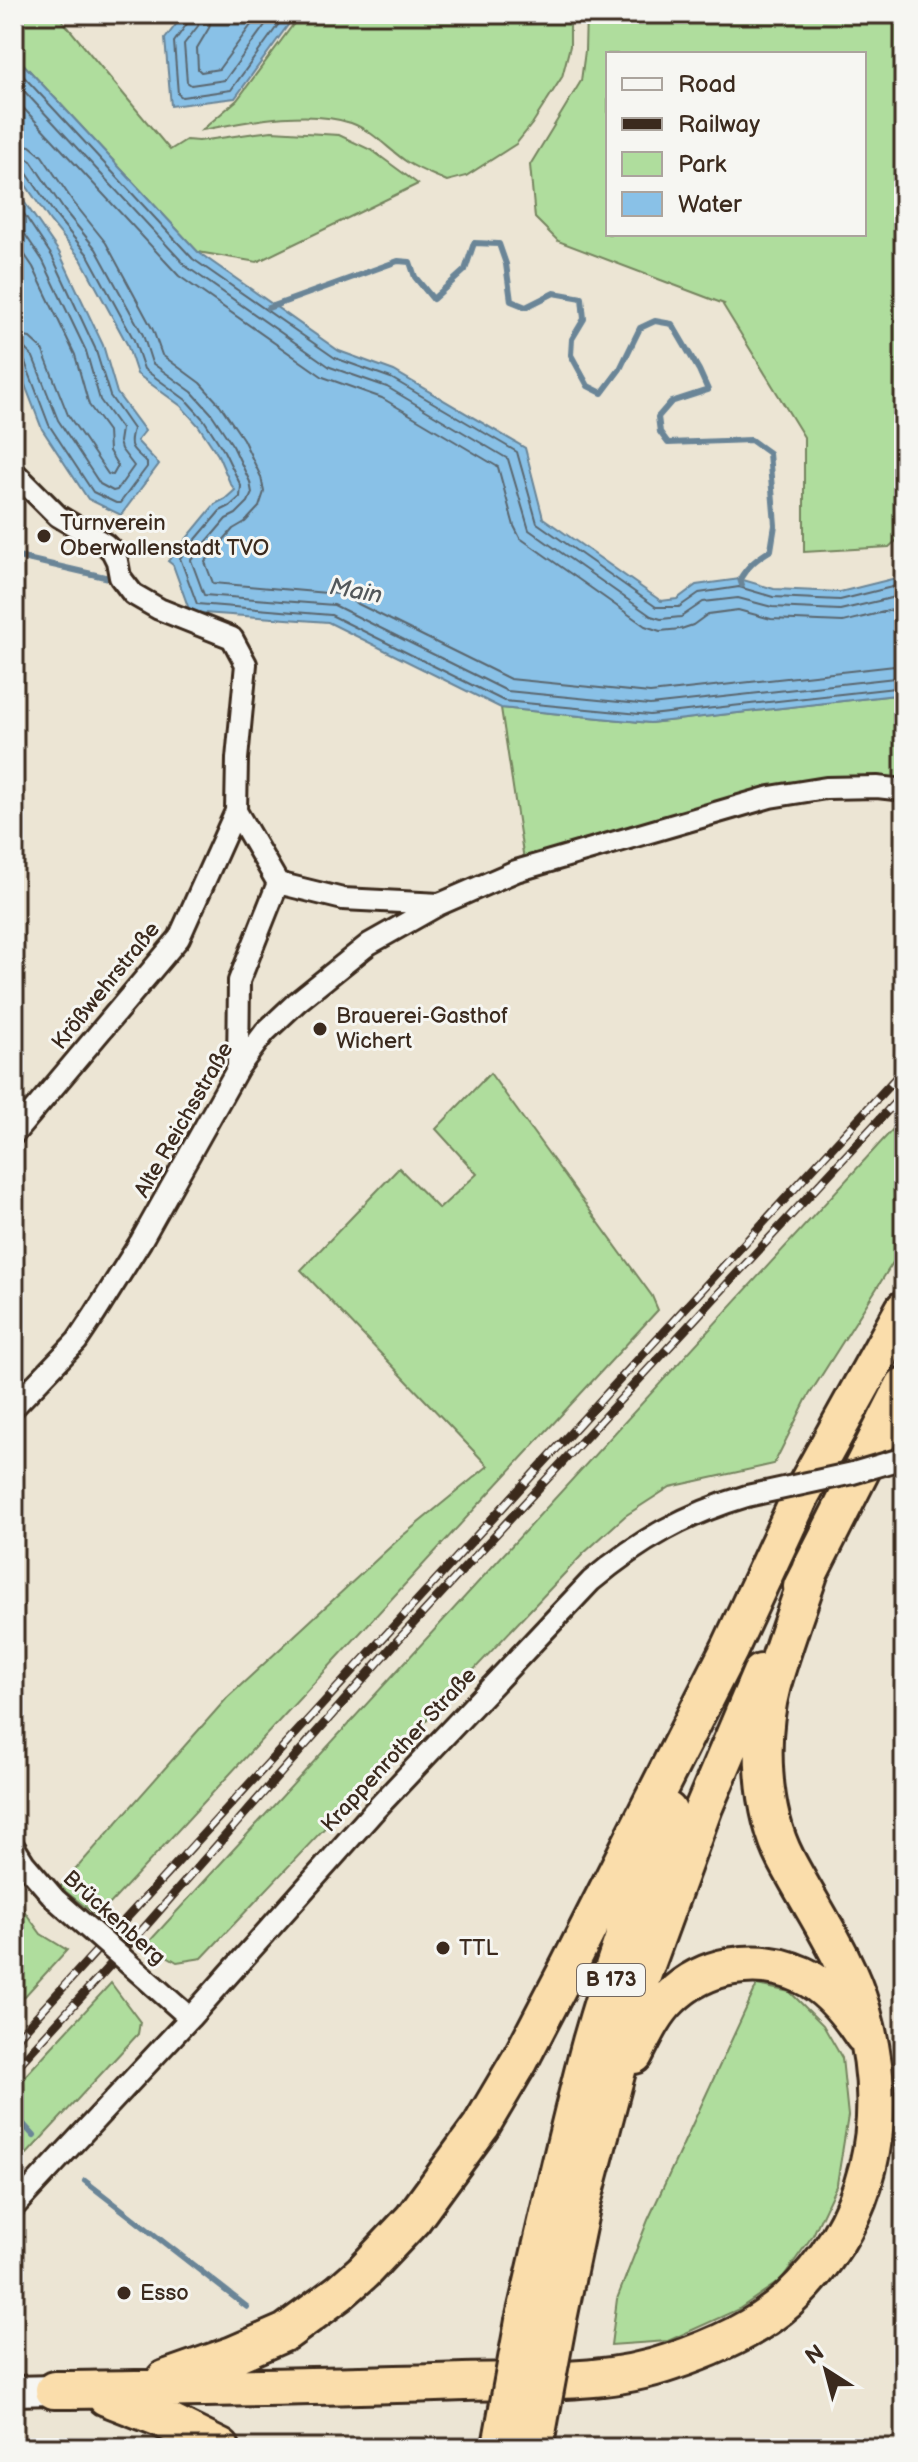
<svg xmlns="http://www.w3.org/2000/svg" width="918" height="2462" font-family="'Balsamiq Sans',sans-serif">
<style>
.green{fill:#afdd9d;stroke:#75845e;stroke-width:2;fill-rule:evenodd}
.water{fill:#89c1e7;stroke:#6a8597;stroke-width:2}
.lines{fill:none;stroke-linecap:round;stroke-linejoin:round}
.shore{stroke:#5a666e;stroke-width:2}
.stream{stroke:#6a8597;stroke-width:6}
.street-casing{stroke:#3b2a1e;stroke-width:26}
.secondary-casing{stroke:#3b2a1e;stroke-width:34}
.highway-casing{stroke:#3b2a1e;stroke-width:42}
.street{stroke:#f6f6f2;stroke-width:20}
.secondary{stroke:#f6f6f2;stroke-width:28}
.highway{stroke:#faddab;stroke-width:36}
.rail-casing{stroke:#3b2a1e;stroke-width:9}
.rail{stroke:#f6f6f2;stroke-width:6;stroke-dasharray:18;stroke-linecap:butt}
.street-bridge-casing{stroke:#3b2a1e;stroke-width:26;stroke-linecap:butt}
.highway-bridge-casing{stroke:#3b2a1e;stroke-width:42;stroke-linecap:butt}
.street-bridge{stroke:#f6f6f2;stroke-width:20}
.highway-bridge{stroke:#faddab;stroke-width:36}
.poi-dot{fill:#3b2a1e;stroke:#f6f6f2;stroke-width:3}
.labels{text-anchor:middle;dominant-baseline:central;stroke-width:6;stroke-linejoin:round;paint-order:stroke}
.shield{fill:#f6f6f2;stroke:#73675e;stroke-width:2}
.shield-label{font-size:20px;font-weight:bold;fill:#3b2a1e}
.poi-label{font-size:22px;fill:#3b2a1e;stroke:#f6f6f2;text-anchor:start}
.street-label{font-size:22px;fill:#3b2a1e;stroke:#f6f6f2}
.water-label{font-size:24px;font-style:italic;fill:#52575a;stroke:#f6f6f2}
</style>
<rect width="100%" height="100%" fill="#ece5d4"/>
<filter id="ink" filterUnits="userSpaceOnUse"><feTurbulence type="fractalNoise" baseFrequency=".0125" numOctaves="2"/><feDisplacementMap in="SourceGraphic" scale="16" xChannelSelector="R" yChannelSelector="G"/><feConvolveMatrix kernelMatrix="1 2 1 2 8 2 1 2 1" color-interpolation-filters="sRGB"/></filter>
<g filter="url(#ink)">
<path class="green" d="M14 14H57L170 150 186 140 199 141 256 133 272 131 339 135 373 151 418 184 257 262 198 252 14 54Z
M301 14H570V46L562 77 532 124 516 144 466 176 447 181C434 175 419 170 407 162 388 149 373 131 351 123 308 108 245 122 202 130L237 100Z
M586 14H904V534L889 547 804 552V437L723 305 724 304 558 241 535 218 530 165 581 81 585 51ZM608 54H864V234H608Z
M904 694V780L875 778 524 860 501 708 650 723Z
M490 1073 652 1296 658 1310 98 1917 60 1887 227 1698 401 1537 488 1466 301 1270 399 1168 439 1209 477 1174 436 1129Z
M904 1117V1245L806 1400 774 1464 670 1487 625 1516 583 1554 202 1958 177 1962 147 1944Z
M14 1897 41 1934 67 1950 14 2008Z
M111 1983 140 2022 138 2034 14 2168V2088Z
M757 1985 790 1992 823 2025 842 2058 848 2116 837 2184 813 2235 781 2280 739 2309 668 2341 611 2345 617 2299 648 2220Z"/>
<path class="water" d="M184 14H296L235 98 171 106 165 39Z
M14 54 198 252 339 351 394 371 525 448 543 518 661 601 677 599 696 585 740 579 774 589 840 592 904 576V694L650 723 501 708 328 622 190 612 173 565 168 561 215 504 225 499 235 490 230 483 218 455 198 425 181 406 137 374 127 344 81 259 50 221 17 172 14 174Z
M14 180 25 203 59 252 103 345 117 393 145 431 137 441 159 464 121 515 88 499 42 429 14 356Z"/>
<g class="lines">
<path class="shore" d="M190 14 189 21 174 42 178 94 182 97 231 90 286 14
M200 14 198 26 184 44 187 82 191 85 225 80 273 14
M212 14 209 28 197 48 198 69 201 72 219 69 259 14
M14 66 193 259 335 358 391 378 517 452 537 523 656 607H679L699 593 739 587 773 597 840 600 904 584
M14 80 187 267 330 367 387 387 508 459 529 530 651 616 661 619 681 617 703 602 738 598 772 607 840 610 904 595
M14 98 179 276 323 377 382 398 498 467 514 526 520 538 645 626 660 631 681 629 693 625 708 614 738 610 771 619 843 622 904 607
M14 143 30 146 42 156 74 203 106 243 153 330 162 355 200 383 220 405 243 439 261 477 264 492 259 507 245 522 233 529 205 562 213 583 338 594 510 679 650 693 904 665
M14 155 23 156 31 161 64 210 96 249 143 335 152 363 192 392 211 413 233 446 250 482 252 493 248 502 236 514 226 519 191 560 204 595 334 605 507 691 650 705 904 677
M14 165 24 169 56 216 88 255 134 340 144 369 186 400 204 420 224 451 241 486 240 497 230 506 220 511 180 558 197 604 331 615 504 701 650 715 904 687
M14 199 52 256 95 348 110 396 133 429C127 450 133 448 147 463V467L120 503H116L93 492 49 425 25 362 20 358 14 357
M14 218 43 261 86 351 100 400 121 429 119 442 121 449 134 466 117 490 113 491 100 484 58 420 33 357 25 349 14 347
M14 239 33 267 75 355 89 405 108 431 109 451 118 466 113 475 108 474 68 415 42 349 30 338 14 335"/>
<path class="stream" d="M268 308 398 261 410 262 415 277 433 299 465 270 474 243 499 244 506 264 511 301 526 307 554 293 582 298 584 319 572 339 571 355 588 386 602 393 620 369 640 328 655 321 672 324 699 370 708 390 671 402 658 417 660 432 668 443 751 440 769 453 775 525 771 550C758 558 748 565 740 579L742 585
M14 556 109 578
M15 2115 34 2136
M85 2181 247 2307"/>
<defs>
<path id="street" d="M14 472 58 516 105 544 112 551 117 561 120 577 133 594 159 609 232 638 246 664 237 759 236 811 179 938 14 1134
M236 811 278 883
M278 883 343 899 440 904
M238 1068 239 981 278 883
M14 1407 77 1341 95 1314 141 1241 238 1068 265 1032 297 1002 369 944 440 904 516 871 770 797 826 788 877 787 904 790
M14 1847 24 1863 55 1899
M153 1985 190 2018
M14 2207 190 2018 375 1810 591 1581C640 1540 686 1514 747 1496"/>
<path id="secondary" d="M14 2391 54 2390"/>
<path id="highway" d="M802 1587 904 1386
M634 2055C644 2036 654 2013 670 1998 704 1964 758 1955 802 1975 827 1986 848 2012 863 2035
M558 2319 581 2207 642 1976 704 1807 761 1673
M524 2321C546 2228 566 2135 591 2042 613 1964 641 1887 668 1811
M165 2379 233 2355 286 2332 339 2293 363 2272 413 2219 481 2126 520 2060 569 1966 730 1648 802 1493 904 1309
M54 2390C191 2388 328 2387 464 2382 532 2380 606 2385 671 2362 710 2349 756 2329 787 2301 871 2223 893 2120 862 2011 847 1957 812 1909 786 1859 761 1811 758 1737 772 1685 783 1646 798 1607 811 1568
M106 2397 160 2418 221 2448"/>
</defs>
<use href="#street" class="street-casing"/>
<use href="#secondary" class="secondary-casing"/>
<use href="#highway" class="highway-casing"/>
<use href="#street" class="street"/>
<use href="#secondary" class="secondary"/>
<use href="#highway" class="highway"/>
<defs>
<path id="rail" d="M14 2041C310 1717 608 1393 904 1069
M14 2070 144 1928 398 1640 904 1093"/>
</defs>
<use href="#rail" class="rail-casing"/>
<use href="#rail" class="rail"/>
<defs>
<path id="street-bridge" d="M747 1496 853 1473 904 1458
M55 1899 153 1985"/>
<path id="highway-bridge" d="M535 2444 558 2319
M501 2446 524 2321"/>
</defs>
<use href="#street-bridge" class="street-bridge-casing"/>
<use href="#highway-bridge" class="highway-bridge-casing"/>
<use href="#street-bridge" class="street-bridge"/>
<use href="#highway-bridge" class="highway-bridge"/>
</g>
</g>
<g class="poi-dot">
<circle cx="44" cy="536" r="8"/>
<circle cx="320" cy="1029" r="8"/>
<circle cx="443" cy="1948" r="8"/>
<circle cx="124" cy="2293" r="8"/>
</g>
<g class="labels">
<rect class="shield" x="577" y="1964" width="68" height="32" rx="6"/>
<g class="shield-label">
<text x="611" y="1980">B 173</text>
</g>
<g class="poi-label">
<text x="60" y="523">Turnverein<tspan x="60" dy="25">Oberwallenstadt TVO</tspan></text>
<text x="336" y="1016">Brauerei-Gasthof<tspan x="336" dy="25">Wichert</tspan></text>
<text x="459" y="1948">TTL</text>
<text x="140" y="2293">Esso</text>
</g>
<g class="street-label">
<text transform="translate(106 986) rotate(-51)">Krößwehrstraße</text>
<text transform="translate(184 1120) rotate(-60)">Alte Reichsstraße</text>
<text transform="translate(399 1750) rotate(-47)">Krappenrother Straße</text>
<text transform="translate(114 1918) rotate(42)">Brückenberg</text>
</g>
<g class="water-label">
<text transform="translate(356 591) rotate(10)">Main</text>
</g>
</g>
<rect width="918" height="2462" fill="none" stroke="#f6f6f2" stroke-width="48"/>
<rect x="24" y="24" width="870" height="2414" fill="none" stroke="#3b2a1e" stroke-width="3" filter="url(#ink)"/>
<rect x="606" y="52" width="260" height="184" fill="#f6f6f2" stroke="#aba49d" stroke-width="2"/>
<rect x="622" y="78" width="40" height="12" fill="#f6f6f2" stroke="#aba49d" stroke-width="2"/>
<text x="678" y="92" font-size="24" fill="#3b2a1e">Road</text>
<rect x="622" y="118" width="40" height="12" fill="#3b2a1e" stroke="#aba49d" stroke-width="2"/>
<text x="678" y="132" font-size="24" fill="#3b2a1e">Railway</text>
<rect x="622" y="152" width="40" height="24" fill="#afdd9d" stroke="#aba49d" stroke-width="2"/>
<text x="678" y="172" font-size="24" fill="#3b2a1e">Park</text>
<rect x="622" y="192" width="40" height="24" fill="#89c1e7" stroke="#aba49d" stroke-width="2"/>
<text x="678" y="212" font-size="24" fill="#3b2a1e">Water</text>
<g transform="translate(826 2370) rotate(324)" stroke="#f6f6f2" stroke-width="6" paint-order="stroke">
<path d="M0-6L14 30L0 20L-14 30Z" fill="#3b2a1e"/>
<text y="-12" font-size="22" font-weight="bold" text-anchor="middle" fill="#3b2a1e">N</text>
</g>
</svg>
